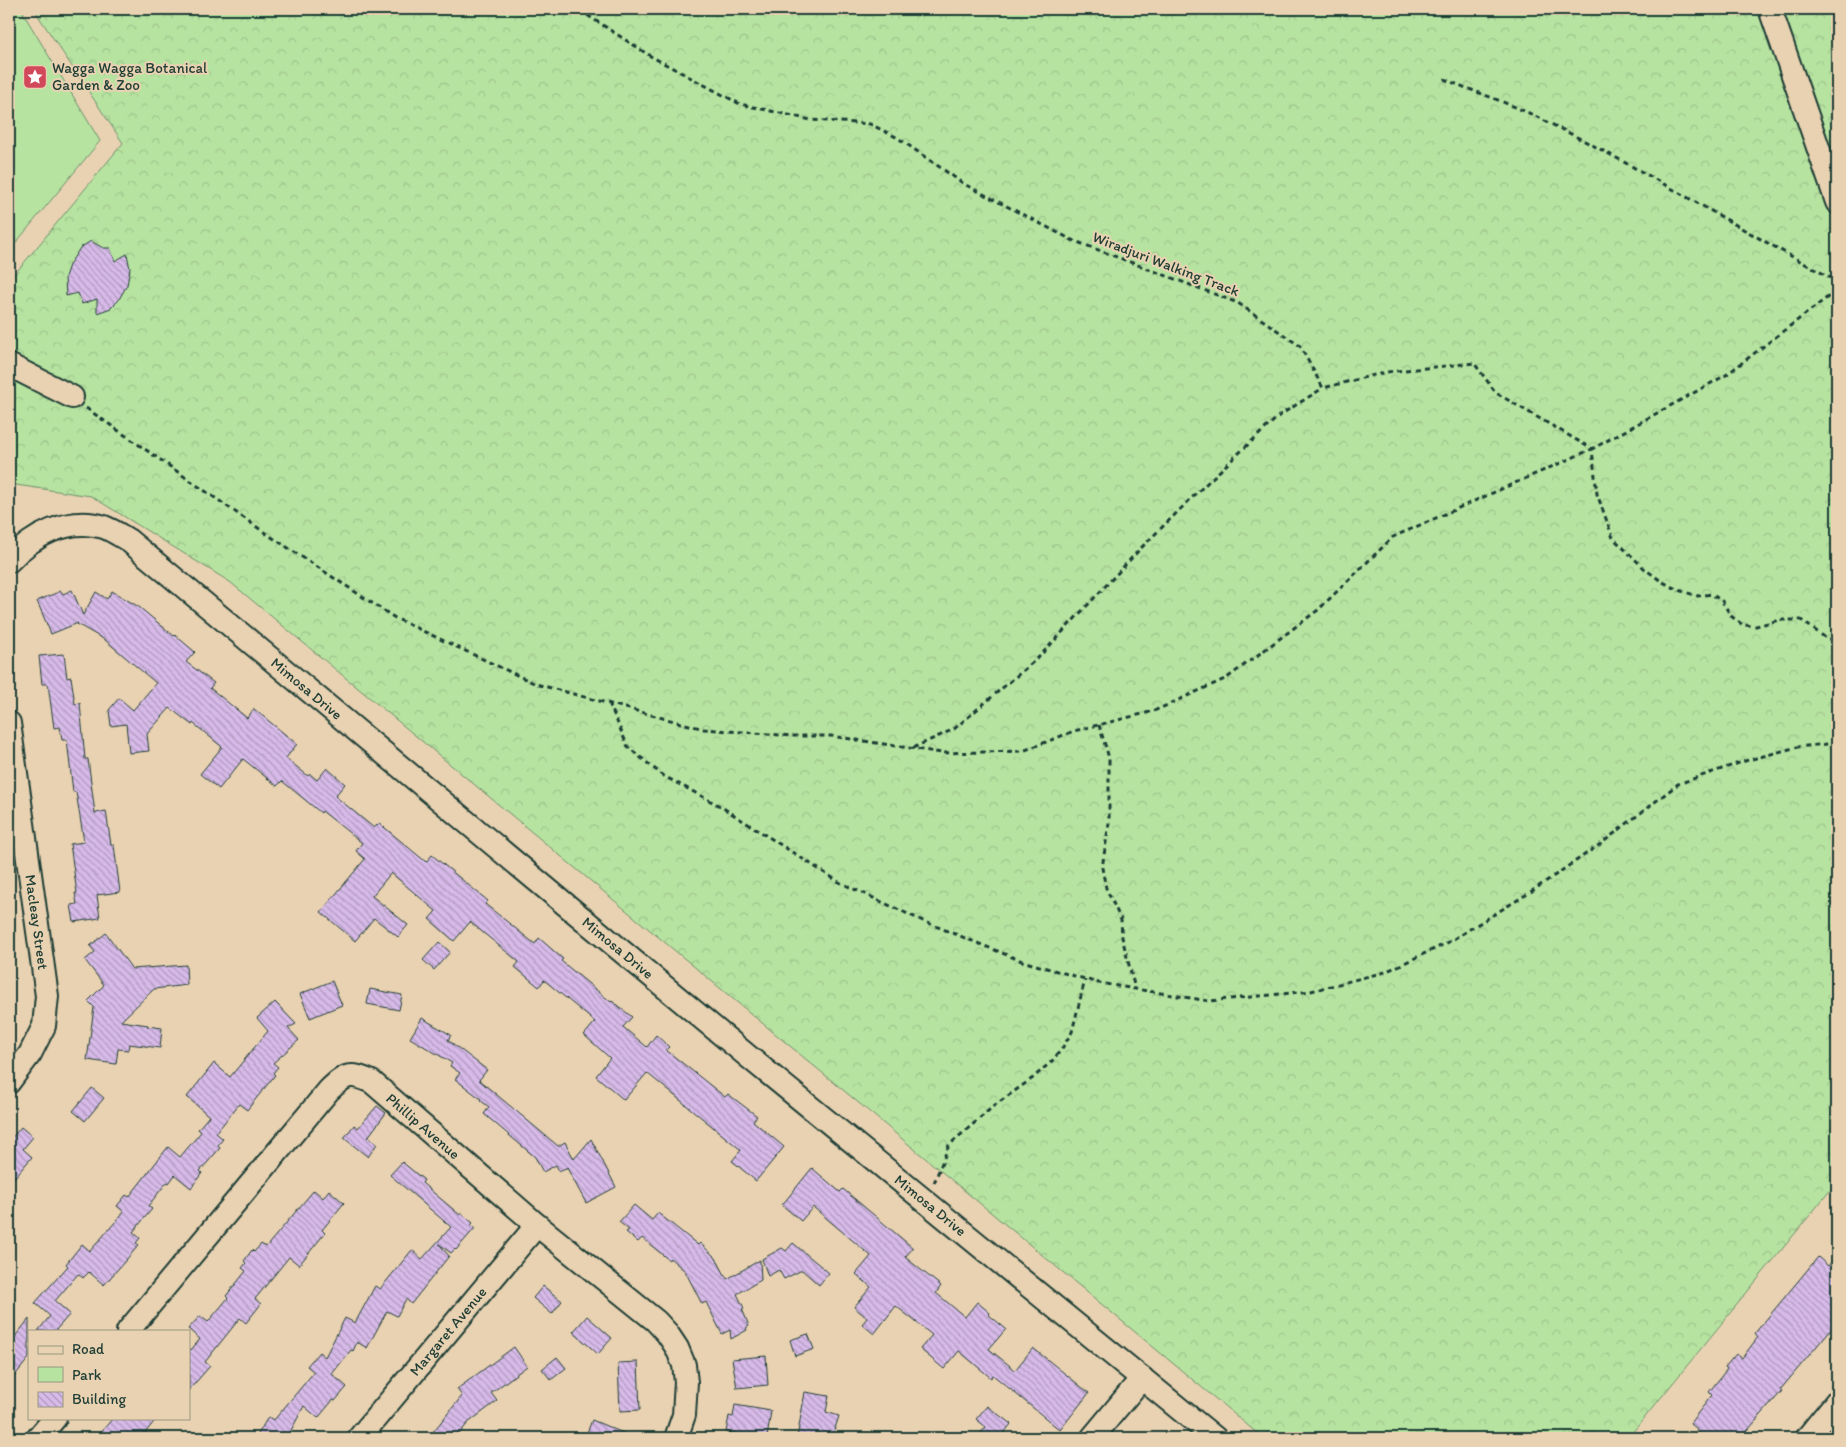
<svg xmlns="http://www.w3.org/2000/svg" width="1846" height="1447" font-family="Itim,sans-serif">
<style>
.forest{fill:url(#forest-crowns);stroke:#6b906a}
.park{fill:#b7e3a1;stroke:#6b906a}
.building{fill:url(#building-back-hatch);stroke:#1f3d34}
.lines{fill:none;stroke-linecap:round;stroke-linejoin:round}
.minor-casing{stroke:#1f3d34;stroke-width:26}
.path{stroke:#1f3d34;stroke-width:3;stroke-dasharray:5 4;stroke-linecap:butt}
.minor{stroke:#e9d2b2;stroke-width:22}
.labels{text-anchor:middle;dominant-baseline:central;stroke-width:4;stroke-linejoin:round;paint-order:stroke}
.poi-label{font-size:15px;fill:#1f3d34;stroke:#e9d2b2;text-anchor:start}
.street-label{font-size:15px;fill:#1f3d34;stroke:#e9d2b2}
</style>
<defs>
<pattern id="forest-crowns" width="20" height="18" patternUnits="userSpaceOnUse" patternTransform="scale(1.25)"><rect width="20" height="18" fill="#b7e3a1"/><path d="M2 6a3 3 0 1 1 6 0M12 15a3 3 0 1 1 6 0" fill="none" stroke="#9dc48b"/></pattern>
<pattern id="building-back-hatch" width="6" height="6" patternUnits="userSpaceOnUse" patternTransform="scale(1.25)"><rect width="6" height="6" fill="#d7bae8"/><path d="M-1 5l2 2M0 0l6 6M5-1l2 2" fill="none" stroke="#ae98bd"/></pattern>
</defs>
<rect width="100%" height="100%" fill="#e9d2b2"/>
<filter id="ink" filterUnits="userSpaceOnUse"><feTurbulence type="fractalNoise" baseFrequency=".02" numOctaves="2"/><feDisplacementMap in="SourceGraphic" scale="10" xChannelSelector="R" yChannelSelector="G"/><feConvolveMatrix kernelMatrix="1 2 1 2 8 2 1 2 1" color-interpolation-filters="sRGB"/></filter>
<g filter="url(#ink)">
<path class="forest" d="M42 9H1837V1182L1628 1438H1263L230 582 91 496 9 484V281L123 143 37 14Z"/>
<path class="park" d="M9 9H26L23 13 100 141 9 251Z"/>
<path class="building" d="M91 241 103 248H110L115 261 127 254 130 269 127 285 118 301 111 308 97 313V299L82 304 78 293 66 296 65 277 69 265 80 248Z
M72 590 83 615 96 592 107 599 112 591 139 607 174 636 175 635 195 652 186 662 214 683 210 688 247 718 254 709 297 744 286 758 308 776 310 774 317 780 327 768 345 784 335 796 374 828 379 823 426 862 432 855 488 901 485 904 535 944 539 938 563 959 561 961 611 1002 612 1001 632 1017 623 1027 647 1047 656 1035 669 1047 666 1050 725 1097 728 1094 757 1116 753 1121 784 1147 756 1181 732 1161 741 1150 647 1073 624 1100 596 1076 610 1058 584 1035 595 1022 544 980 539 987 515 967 519 962 470 922 454 941 429 919 436 911 391 873 372 896 408 925 398 937 374 918 355 941 321 912 365 859 356 851 362 843 322 811 321 813 282 781 277 786 243 759 219 789 200 774 222 747 193 723 192 725 170 708 147 734 149 751 129 753 126 724 111 726 109 710 119 698 133 710 156 683 105 640 77 624 78 623 51 634 37 601 61 591 63 594Z
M64 654 67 678 71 677 75 704 80 703 85 759H88L95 813 106 811 111 845H114L120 892 97 895 100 918 74 922 71 905 77 904 75 893H77L70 844 84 842 76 792H73L67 740H62L60 727 54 728 48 684H42L39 656Z
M106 933 132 969 186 965 187 985 154 989 121 1021 148 1025 147 1026 162 1028 160 1048 129 1044 128 1050 118 1049 116 1064 87 1060 94 1007 88 1001 104 985 85 960 95 952 90 946Z
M439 942 450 952 434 970 423 960Z
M332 981 342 1005 310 1018 300 994Z
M370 989 402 995 399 1010 367 1004Z
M275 1002 296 1024 288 1028 299 1040 273 1063 278 1067 273 1073 275 1075 247 1110 239 1104 216 1133 223 1139 218 1145 220 1148 200 1171 202 1173 191 1188 175 1175 169 1183 167 1182 148 1206 152 1209 133 1232 140 1238 136 1243 139 1245 104 1285 89 1272 83 1278 78 1274 55 1301 70 1314 55 1331H38L50 1316 35 1303 68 1266 66 1264 82 1244 90 1251 124 1212 117 1206 126 1195 129 1197 168 1147 180 1157 201 1132 198 1129 209 1116 187 1097 214 1063 230 1077 268 1031 257 1018Z
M422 1018 451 1035 448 1040 487 1070 479 1080 558 1146 565 1142 574 1159 591 1139 616 1187 586 1203 567 1168 568 1167 559 1171 556 1165 543 1172 535 1157 484 1114 489 1107 480 1100 481 1099 455 1079 460 1073 450 1066 452 1063 410 1038Z
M92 1088 104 1098 85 1121 73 1111Z
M377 1106 386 1113 368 1137 377 1144 368 1157 344 1138 354 1125 358 1128Z
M21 1127 33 1137 23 1149 32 1157 9 1184V1137L11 1139Z
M402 1162 424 1180 422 1183 460 1215 461 1213 473 1223 471 1225 475 1228 456 1250 455 1249 451 1253 439 1244 449 1256 411 1304 406 1299 397 1316 387 1311 367 1348 357 1342 353 1351 351 1350 332 1374 347 1387 335 1401 333 1400 318 1418 304 1406 287 1438H256L268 1417 274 1420 314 1372 307 1366 319 1352 325 1357 345 1318 355 1323 375 1286 380 1289 412 1250 422 1259 451 1227 390 1175Z
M812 1168 840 1192 843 1189 913 1248 905 1257 941 1286 936 1293 965 1317 977 1302 990 1313 989 1315 1006 1329 989 1349 1015 1370 1033 1348 1089 1393 1060 1430 993 1375 991 1378 959 1351 944 1369 920 1349 932 1335 896 1306 874 1334 862 1324 867 1318 854 1307 871 1287 856 1274 871 1256 813 1207 801 1221 782 1205Z
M314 1190 323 1198 329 1190 344 1203 322 1230 325 1233 299 1265 289 1257 255 1299 261 1304 246 1323 240 1318 205 1362 210 1366 189 1390V1348L191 1350 200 1339 188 1329 200 1316 208 1322 228 1298 226 1296 246 1271 242 1268 246 1263 244 1261 252 1250 254 1252 261 1244 266 1247Z
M634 1205 652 1220 658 1213 698 1245 700 1243 716 1258 727 1279 760 1260 761 1280 737 1294 744 1308 742 1309 749 1326 746 1328 747 1330 731 1339 730 1330 722 1334 706 1302 702 1304 685 1271 670 1258 669 1260 642 1238 638 1242 626 1232 629 1230 619 1222Z
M793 1243 829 1273 819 1285 802 1270 784 1279 779 1270 768 1276 762 1259 782 1248 786 1251Z
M1837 1255V1322L1780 1390 1782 1391 1741 1438H1706L1696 1431 1697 1429 1690 1423 1712 1395 1709 1392 1727 1369 1725 1367 1736 1354 1742 1358 1758 1337 1755 1333 1818 1257 1828 1266Z
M543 1286 562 1301 552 1314 533 1298Z
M587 1316 612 1338 598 1354 573 1332Z
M29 1319V1358L9 1383V1344Z
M808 1334 814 1349 795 1356 790 1340Z
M514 1347 527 1366 491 1393 497 1401 468 1423 456 1438H428L462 1396 457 1389Z
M766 1356 768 1385 737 1388 732 1359Z
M557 1357 566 1368 551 1380 542 1369Z
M638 1362 640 1410 620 1411 618 1363Z
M805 1392 829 1396 826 1412 839 1416 832 1438H797Z
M735 1405 771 1411 767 1438 726 1432 729 1416 733 1417Z
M987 1406 1011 1424 1000 1438H976L986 1427 976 1419Z
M113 1418H157L141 1438H96Z
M592 1420 635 1438H585Z"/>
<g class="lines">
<defs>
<g id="minor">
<path d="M1770 9 1837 202"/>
<path d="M9 365 72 397"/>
<path id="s1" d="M9 561C32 536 68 516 104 527 112 530 121 536 128 540L750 1058 1215 1438"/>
<path id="s2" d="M9 723 47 996 44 1026 30 1054 9 1082"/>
<path id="s3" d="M128 1331 329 1090C346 1074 350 1072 372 1082L537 1225 656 1321 667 1333 677 1348 684 1365 686 1382 684 1415 676 1438"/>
<path d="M38 1438 55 1418"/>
<path id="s4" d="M359 1438 537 1225"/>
<path d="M1092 1438 1142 1378"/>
<path d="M1807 1438 1837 1401"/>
</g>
</defs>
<use href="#minor" class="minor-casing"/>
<path class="path" d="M581 9 587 15 652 57 740 104 811 120 870 124 898 138 964 184 1072 240 1238 303 1300 346 1323 388 1386 372 1474 363 1496 393 1592 449 1726 375 1837 290
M1444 79C1477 93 1513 104 1545 121 1645 170 1739 229 1837 281
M86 408 264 532 395 618 536 684 704 729 793 736H831L942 753 1023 751 1074 731 1154 711 1227 678 1318 610 1393 537 1592 449 1597 494 1613 538 1645 569 1661 581 1678 590 1698 596 1711 594 1722 601 1731 616 1743 625 1756 626 1779 620H1801L1827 639 1837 640
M609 703 628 747 662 775 720 806 839 882 923 921 1022 961 1099 983 1209 1001 1311 991 1385 972 1447 943 1529 893 1602 843 1678 784 1745 761 1797 747 1837 743
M1099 725 1109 758V823L1102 868 1106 888 1121 920 1122 937 1135 989
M913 748 954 729 1039 657 1141 548 1211 479 1280 415 1323 388
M934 1183 949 1145 995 1105 1033 1078 1052 1061 1061 1050 1072 1032 1085 980"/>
<use href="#minor" class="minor"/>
</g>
</g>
<defs>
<symbol id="sight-square" viewBox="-11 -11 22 22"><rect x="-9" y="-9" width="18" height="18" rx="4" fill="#d1495b" stroke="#e9d2b2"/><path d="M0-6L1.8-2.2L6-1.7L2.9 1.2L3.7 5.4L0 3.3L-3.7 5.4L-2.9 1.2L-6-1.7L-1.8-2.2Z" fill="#fff"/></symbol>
</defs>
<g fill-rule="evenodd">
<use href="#sight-square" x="21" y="63" width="28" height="28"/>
</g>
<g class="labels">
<g class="poi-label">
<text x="52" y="68">Wagga Wagga Botanical<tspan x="52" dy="17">Garden &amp; Zoo</tspan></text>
</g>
<g class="street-label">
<text transform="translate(1166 264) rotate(21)">Wiradjuri Walking Track</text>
<text stroke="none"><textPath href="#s1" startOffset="366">Mimosa Drive</textPath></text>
<text stroke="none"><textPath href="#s2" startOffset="201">Macleay Street</textPath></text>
<text stroke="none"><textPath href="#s1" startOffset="771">Mimosa Drive</textPath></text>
<text stroke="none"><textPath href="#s3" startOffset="430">Phillip Avenue</textPath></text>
<text stroke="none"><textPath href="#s1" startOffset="1176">Mimosa Drive</textPath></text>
<text stroke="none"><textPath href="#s4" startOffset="139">Margaret Avenue</textPath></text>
</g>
</g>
<rect width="1846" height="1447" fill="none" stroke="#e9d2b2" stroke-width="30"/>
<rect x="15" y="15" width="1816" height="1417" fill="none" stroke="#1f3d34" stroke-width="2" filter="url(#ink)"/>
<rect x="28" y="1330" width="162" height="90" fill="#e9d2b2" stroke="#989680"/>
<rect x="38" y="1346" width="25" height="8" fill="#e9d2b2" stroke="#989680"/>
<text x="72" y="1354" font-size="15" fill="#1f3d34">Road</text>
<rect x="38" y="1367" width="25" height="15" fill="#b7e3a1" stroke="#989680"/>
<text x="72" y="1380" font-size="15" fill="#1f3d34">Park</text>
<rect x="38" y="1392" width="25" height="15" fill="url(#building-back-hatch)" stroke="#989680"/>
<text x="72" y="1404" font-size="15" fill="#1f3d34">Building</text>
</svg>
